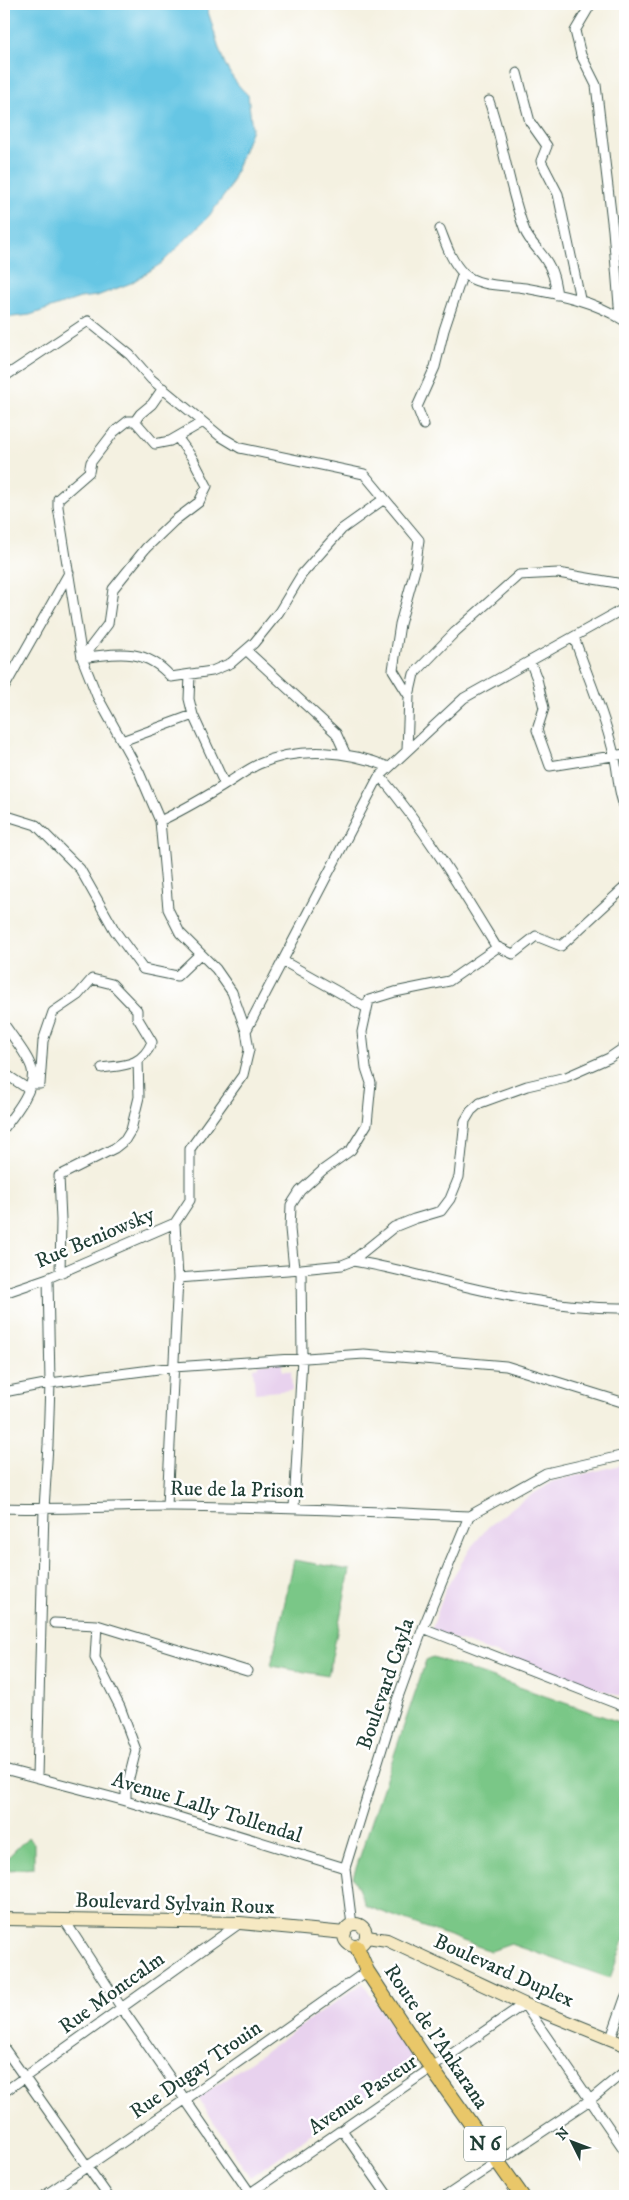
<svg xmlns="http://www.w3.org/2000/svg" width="629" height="2200" font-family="'IM FELL DW Pica',serif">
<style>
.built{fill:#e8d2ee}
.green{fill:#7ac787;stroke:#4c825e}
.water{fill:#66c6e4;stroke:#42828c}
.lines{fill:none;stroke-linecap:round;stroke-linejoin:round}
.street-casing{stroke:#3f584e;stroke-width:11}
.secondary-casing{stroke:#3f584e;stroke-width:14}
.primary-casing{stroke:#3f584e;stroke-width:16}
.street{stroke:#fff;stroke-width:9}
.secondary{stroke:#f6e9c3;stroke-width:12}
.primary{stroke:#e9c769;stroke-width:14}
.labels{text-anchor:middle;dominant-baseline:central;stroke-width:5;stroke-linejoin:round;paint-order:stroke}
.shield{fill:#fff;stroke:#627771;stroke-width:1}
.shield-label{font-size:20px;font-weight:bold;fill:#1f3d34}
.street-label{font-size:21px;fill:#1f3d34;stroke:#fff}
</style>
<rect width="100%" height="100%" fill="#fff"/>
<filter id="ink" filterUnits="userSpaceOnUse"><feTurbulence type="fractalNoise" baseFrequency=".02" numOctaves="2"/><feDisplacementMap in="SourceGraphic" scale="10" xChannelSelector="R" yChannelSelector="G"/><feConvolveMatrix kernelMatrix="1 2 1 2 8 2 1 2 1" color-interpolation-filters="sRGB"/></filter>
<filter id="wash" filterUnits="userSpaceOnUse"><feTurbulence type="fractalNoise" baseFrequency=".0096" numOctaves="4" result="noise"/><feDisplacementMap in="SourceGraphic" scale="20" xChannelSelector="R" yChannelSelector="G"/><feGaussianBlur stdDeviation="1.12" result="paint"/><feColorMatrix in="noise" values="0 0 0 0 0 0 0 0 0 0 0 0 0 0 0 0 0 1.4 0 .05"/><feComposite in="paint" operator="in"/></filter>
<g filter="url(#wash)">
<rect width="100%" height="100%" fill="#f4f1e1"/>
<path class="built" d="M282 1362V1371H291L292 1390 255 1393 253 1368 258 1367V1364Z
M625 1464V1698L431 1631 446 1588 472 1546 488 1527 517 1504 554 1481Z
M363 1983 416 2063 250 2177 198 2098Z"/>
<path class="green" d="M294 1560 350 1570 328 1676 271 1666Z
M433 1657 625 1724V1938L610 1978 511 1944 491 1951 366 1906 353 1877 426 1660Z
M28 1837 34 1843V1868L9 1870 4 1868V1861Z"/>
<path class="water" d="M4 4H205C219 39 218 68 248 95L252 129 229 189 209 216 162 263 131 283 97 296 80 298 30 315 4 318Z"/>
</g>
<g filter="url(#ink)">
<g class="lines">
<defs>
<path id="street" d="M591 4 575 31 581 55 596 85 613 230 620 318
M623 4 625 7
M517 73 530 122 547 146 541 161 558 194 580 299
M489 101C504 144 509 189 525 231 529 241 539 250 545 259 553 270 555 282 557 295
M440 229C446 244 451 261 463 273 478 287 505 285 525 288 559 294 594 301 623 320
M4 377 88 321 130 355 151 379 220 436 240 448 364 474 419 540 415 570 400 624 393 670 409 696
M163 388 152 404 140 414 135 421H128L114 432 91 462 89 472 58 499V507L82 658 97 696 139 772 160 821 168 909 180 933 216 969 232 992 246 1031
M135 421 155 444 170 441 203 422
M424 425 417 407 435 367 444 330 463 273
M574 637C587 676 605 714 614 755 619 773 617 791 625 808
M246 650 336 733 346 755
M82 658C118 653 145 647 171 677L212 671 231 663 254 643 279 612 302 574 342 529 384 499
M82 658 108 624 113 589 146 548 174 521 199 502 207 486 193 459 177 437
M530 661 537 679 544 708 537 730 550 766 625 754
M190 675 189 699 193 715 225 785
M4 688 69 573
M122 741 193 715
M407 750 409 696 414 674 455 632 519 575 558 573 617 583 625 588
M380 776C425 829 461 889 497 948
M4 815 36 825 80 869 115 931 143 969 177 976 200 954
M160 821C181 811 200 800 220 788 233 780 246 770 259 764 300 746 349 751 389 767
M283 961 367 1008
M4 1024C11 1035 30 1058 32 1070 36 1088 14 1115 4 1128
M4 1073 28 1089
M31 1084H40L43 1041 53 1012 78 995 92 979 112 984 137 1010V1017L152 1042C142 1066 125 1065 102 1068
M352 1261C380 1265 406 1272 434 1279 494 1294 563 1309 625 1308
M294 1269 290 1229 291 1205 300 1191 323 1170 351 1150 367 1124 371 1083 366 1068 362 1032 369 1000 395 992 449 981 498 947 513 954 536 936 561 946 625 887
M60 1273 61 1220 59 1176 115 1148 125 1140 131 1130 139 1097 138 1060
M178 1278 301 1269 342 1265 352 1261 394 1227 414 1219 441 1211 450 1199 459 1177 465 1121 471 1111 480 1103 527 1086 566 1077 609 1058 625 1047
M4 1293 48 1278 175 1223 190 1200V1149L243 1075 249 1050 246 1031 378 778 464 698 625 608
M4 1392 50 1383 174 1367 364 1354 506 1366 625 1403
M167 1506 178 1278 175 1223
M4 1508C59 1510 115 1506 170 1506 270 1507 370 1511 469 1516
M294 1508 302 1358 301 1269
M469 1516 546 1473 625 1455
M54 1623 97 1625 247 1671
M97 1625 95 1658 120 1707 136 1750 126 1790V1801
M423 1628 625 1707
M4 1769 126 1801 345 1868
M37 1777 44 1509 48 1445 50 1383 48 1278
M65 1921 121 2007 252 2196
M352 1925 345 1868 397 1700 423 1628 469 1516
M611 2038 625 1998
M4 2048 108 2196
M4 2092 240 1923
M342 2130 388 2196
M44 2196 186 2099 367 1971
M246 2196 524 2004 625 2151
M446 2196 590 2100 625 2071"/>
<path id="secondary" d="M4 1919 240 1923 345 1933
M344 1935a11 11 0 1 1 22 0a11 11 0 1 1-22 0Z
M367 1937 387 1940 524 2004 625 2045"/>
<path id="primary" d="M357 1947 367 1971 432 2069 522 2196"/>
</defs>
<use href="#street" class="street-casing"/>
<use href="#secondary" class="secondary-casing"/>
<use href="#primary" class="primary-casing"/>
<use href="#street" class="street"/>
<use href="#secondary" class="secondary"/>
<use href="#primary" class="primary"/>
</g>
</g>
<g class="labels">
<rect class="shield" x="464" y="2126.5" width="42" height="35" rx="4"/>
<g class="shield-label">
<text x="485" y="2144">N 6</text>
</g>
<g class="street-label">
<text transform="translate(95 1238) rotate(-23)">Rue Beniowsky</text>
<text transform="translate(237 1490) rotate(1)">Rue de la Prison</text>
<text transform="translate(386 1684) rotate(-71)">Boulevard Cayla</text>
<text transform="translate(207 1808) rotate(17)">Avenue Lally Tollendal</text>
<text transform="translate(175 1904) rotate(2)">Boulevard Sylvain Roux</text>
<text transform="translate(504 1971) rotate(24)">Boulevard Duplex</text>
<text transform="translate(112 1993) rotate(-36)">Rue Montcalm</text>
<text transform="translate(436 2037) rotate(56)">Route de l'Ankarana</text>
<text transform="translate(196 2070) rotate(-35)">Rue Dugay Trouin</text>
<text transform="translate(363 2095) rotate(-34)">Avenue Pasteur</text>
</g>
</g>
<rect width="629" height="2200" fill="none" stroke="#fff" stroke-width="20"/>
<g transform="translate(572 2142) rotate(312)" stroke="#ffffff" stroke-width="4" paint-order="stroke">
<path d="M0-4L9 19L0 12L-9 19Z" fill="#1f3d34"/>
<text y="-8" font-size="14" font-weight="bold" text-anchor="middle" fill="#1f3d34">N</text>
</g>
</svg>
